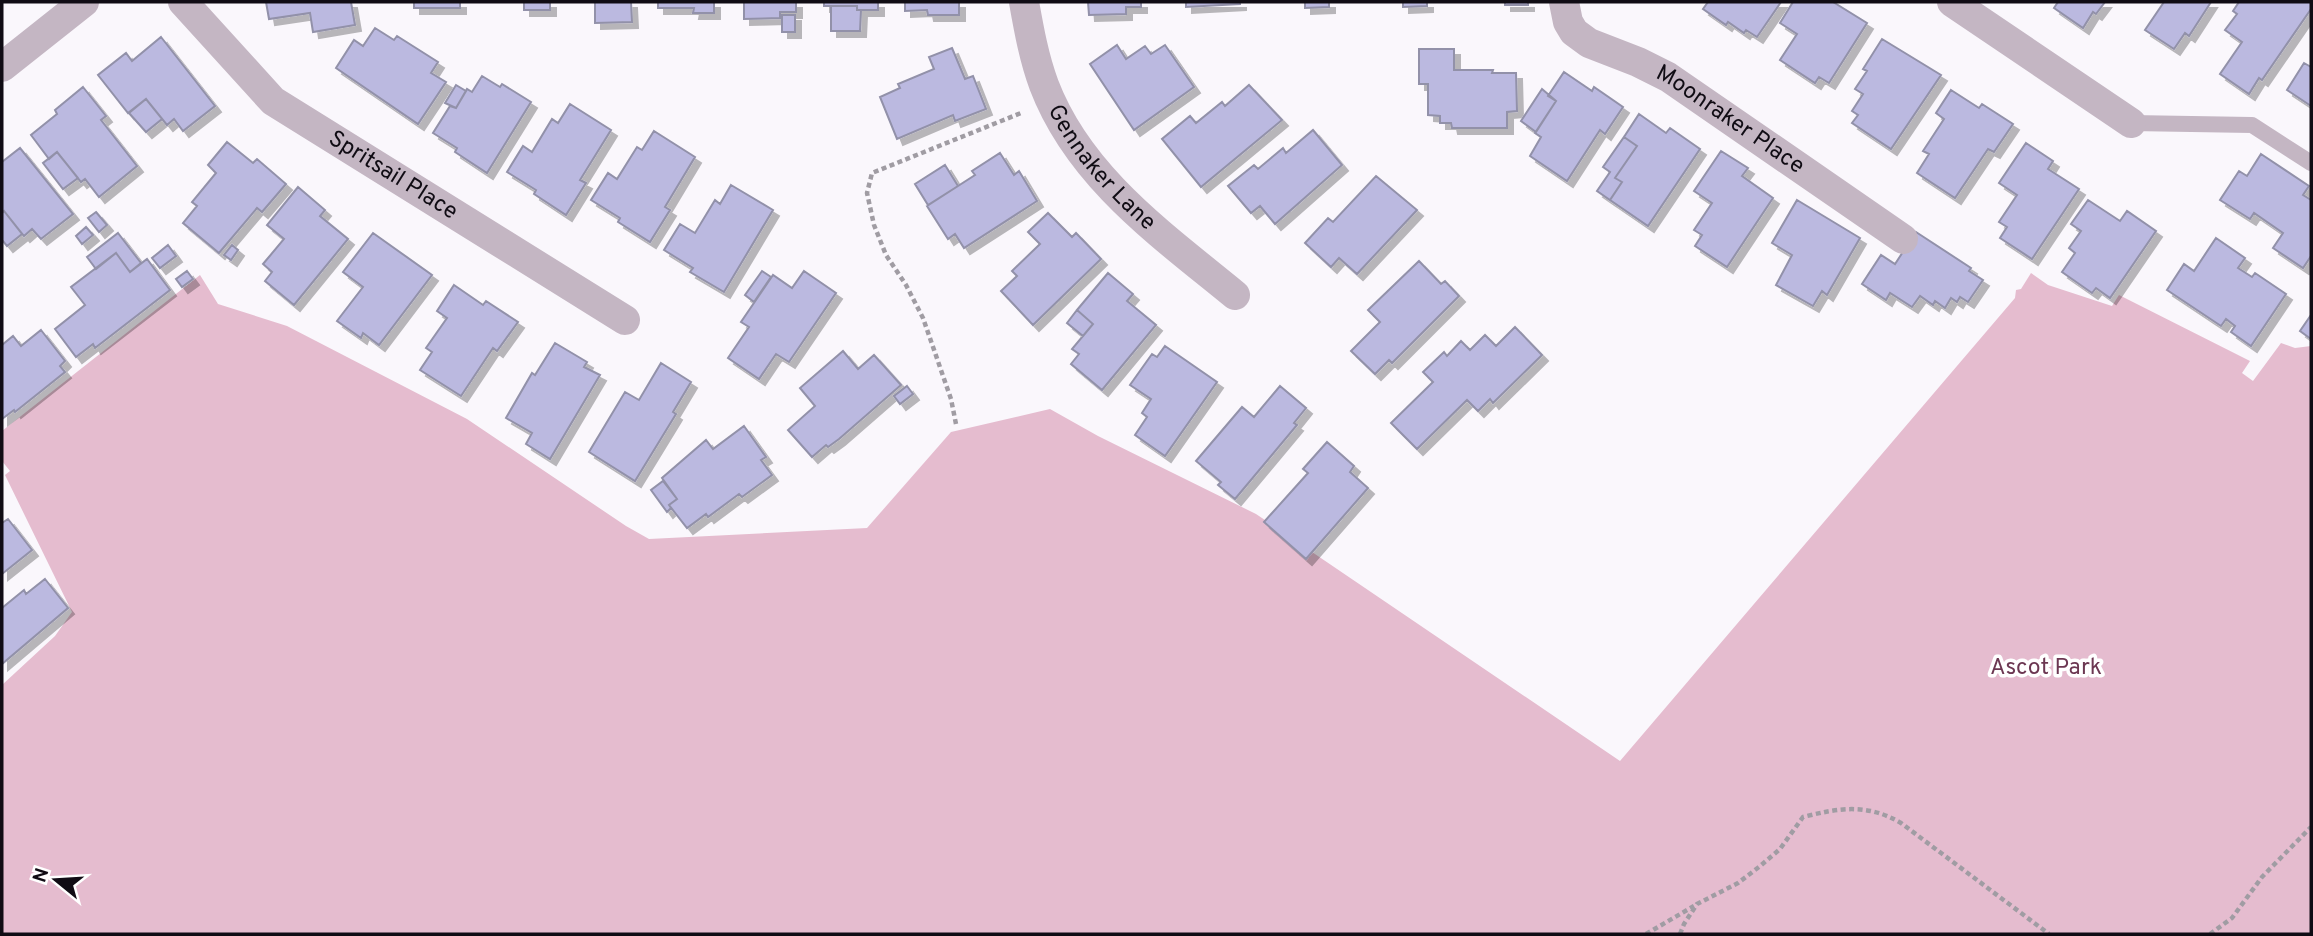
<svg xmlns="http://www.w3.org/2000/svg" width="2313" height="936" font-family="Overpass,sans-serif">
<style>
.green{fill:#e5bccf}
.building{fill:#bbb9e0;stroke:#9291a9;stroke-width:2;filter:url(#shadow)}
.lines{fill:none;stroke-linecap:round;stroke-linejoin:round}
.path{stroke:#a09ca3;stroke-width:4.5;stroke-dasharray:5 3.5;stroke-linecap:butt}
.service{stroke:#c4b6c3;stroke-width:16}
.minor{stroke:#c4b6c3;stroke-width:30}
.labels{text-anchor:middle;dominant-baseline:central;stroke-width:7;stroke-linejoin:round;paint-order:stroke}
.street-label{font-size:23px;fill:#100c14;stroke:#fff}
.park-label{font-size:23px;fill:#6c3752;stroke:#fff}
</style>
<defs>
<filter id="shadow"><feDropShadow dx="6" dy="6" stdDeviation="0" flood-color="#0004"/></filter>
</defs>
<rect width="100%" height="100%" fill="#faf7fc"/>
<path class="green" d="M2031 273 2048 285 2112 306 2119 295 2250 361 2242 373 2253 381 2281 343 2295 348 2311 346V934H2V685L55 636 72 612 5 475 10 471 2 461V431L200 275 218 304 287 326 467 419 626 526 649 539 867 528 951 432 1050 409 1098 436 1256 514 1620 761 2015 298 2016 290 2021 289Z"/>
<path class="building" d="M266 2H351L355 25 313 32 310 13 269 19Z
M414 2H460V8H414Z
M524 2H550V10H524Z
M595 2H631L632 22 595 23Z
M658 2H714V13H693L694 8H658Z
M744 2H796V12H780V18L744 19Z
M824 2H878V10H857V6H824Z
M905 2H959V15H928L927 10 905 11Z
M1088 2H1141V7H1126V14L1089 15Z
M1186 2H1240V4L1186 7Z
M1305 2H1329V7L1305 8Z
M1403 2H1427V6L1403 7Z
M1505 2H1528V5H1505Z
M1708 2H1781L1757 37 1746 30 1744 33 1728 22 1726 25 1703 9Z
M1793 2H1833L1867 23 1829 83 1819 77 1815 83 1780 60 1797 34 1780 23Z
M2058 2H2105L2096 14 2093 12 2083 28 2054 8Z
M2164 2H2211L2189 36 2185 33 2174 49 2145 30Z
M2239 2H2311V9L2262 80 2259 78 2249 94 2220 74 2242 42 2225 30 2237 14 2233 11Z
M831 6H857V10H861L860 31H831Z
M782 15H795V32H782Z
M375 28 394 40 397 36 438 62 431 73 446 82 418 124 336 68 354 40 363 46Z
M161 37 215 106 183 131 174 119 167 125 146 99 128 113 98 75 126 53 132 61Z
M1882 39 1941 75 1891 149 1852 123 1858 115 1852 111 1863 94 1855 89 1867 71 1863 69Z
M1117 45 1126 59 1145 46 1151 54 1165 45 1194 87 1134 130 1090 64Z
M952 48 965 79 973 76 986 109 955 121 953 115 897 139 880 97 900 88 898 84 934 69 929 57Z
M1419 49H1454V70H1493L1492 73H1516L1517 111 1507 112V128H1452L1451 123H1440V116L1428 115V84H1419Z
M2304 63 2311 67V106L2287 90Z
M1564 72 1592 91 1594 87 1623 107 1605 134 1600 130 1567 181 1530 156 1541 137 1535 133 1556 101 1548 96Z
M482 76 500 87 502 84 531 102 487 173 455 152 457 148 433 133 450 106 456 108 467 89 472 92Z
M456 85 466 91 456 108 445 103Z
M1249 85 1282 120 1201 187 1162 139 1190 116 1196 123 1222 102 1225 106Z
M83 87 106 116 101 120 137 166 99 197 85 179 81 182 57 152 49 159 31 135 57 114 55 110Z
M1542 89 1556 101 1536 132 1521 121Z
M1951 90 1979 108 1982 104 2013 124 1994 152 1988 149 1955 198 1917 173 1929 154 1923 151 1944 119 1936 113Z
M146 99 162 119 146 132 129 113Z
M570 104 611 130 580 180 586 183 566 215 534 194 536 190 507 172 523 146 532 152 552 119 558 123Z
M1639 114 1666 133 1670 128 1700 149 1648 226 1610 200 1622 182 1615 178 1637 146 1624 137Z
M1313 130 1342 165 1275 224 1260 206 1251 213 1228 186 1254 165 1258 169 1283 148 1286 153Z
M654 131 695 157 665 207 670 210 650 242 618 222 620 218 591 200 608 173 617 179 637 147 642 150Z
M1624 137 1637 146 1615 178 1622 182 1610 200 1597 191 1610 172 1603 167Z
M227 142 253 163 257 159 286 184 262 212 257 208 219 253 183 223 197 206 192 202 216 173 208 165Z
M2026 143 2053 161 2048 169 2079 189 2032 259 2000 238 2007 227 1999 222 2017 195 1999 183Z
M20 148 73 214 41 239 32 229 24 236 4 211 2 213V162Z
M1721 151 1748 168 1742 176 1773 198 1727 267 1695 246 1702 235 1694 230 1712 203 1694 191Z
M57 152 78 178 63 189 43 163Z
M1000 153 1014 175 1019 171 1037 201 964 248 955 234 948 239 927 206 975 175 972 171Z
M2261 154 2309 186 2303 195 2311 200V256L2303 268 2273 248 2283 233 2254 213 2250 219 2220 200 2239 171 2247 176Z
M945 165 958 186 928 205 915 184Z
M1376 176 1417 210 1357 274 1339 258 1331 267 1305 243 1328 218 1333 222Z
M731 185 773 210 724 292 690 272 693 268 664 250 680 224 695 233 715 200 720 204Z
M298 187 325 210 320 216 348 239 294 305 265 281 272 272 263 264 284 239 267 225Z
M1797 200 1860 238 1827 295 1822 291 1813 306 1776 285 1792 255 1772 243Z
M2088 200 2120 221 2127 211 2156 231 2110 298 2096 288 2092 293 2062 272 2075 253 2069 248 2081 231 2071 224Z
M4 211 22 234 7 246 2 240V213Z
M96 212 107 225 99 232 88 218Z
M1048 213 1072 237 1076 233 1101 259 1033 325 1001 291 1017 276 1012 271 1040 244 1028 232Z
M86 227 93 235 82 244 76 236Z
M1916 232 1971 268 1969 271 1983 280 1968 302 1960 297 1957 302 1951 298 1945 308 1935 301 1933 305 1920 296 1912 307 1890 293 1886 300 1862 284 1881 255 1895 264Z
M118 233 141 263 130 272 116 253 96 269 87 257Z
M373 233 432 275 379 345 363 333 361 338 337 321 363 287 343 272Z
M2216 238 2245 258 2238 268 2252 277 2255 273 2286 294 2251 346 2231 332 2235 326 2226 319 2221 326 2167 290 2184 264 2194 271Z
M168 245 176 256 160 268 152 258Z
M232 245 238 250 231 260 224 255Z
M116 253 130 272 147 259 170 290 95 348 93 344 76 357 55 329 85 305 71 287Z
M1419 261 1441 284 1445 281 1459 296 1392 363 1389 360 1375 374 1351 351 1380 322 1368 310Z
M187 271 193 279 182 287 176 279Z
M762 271 771 277 754 302 745 295Z
M804 271 836 293 789 362 776 354 759 379 728 358 749 327 741 322 773 275 792 288Z
M1108 273 1133 294 1127 301 1156 325 1102 390 1071 364 1079 354 1072 349 1093 324 1077 310Z
M454 285 483 305 486 301 518 322 497 351 493 348 461 396 420 370 432 352 426 348 447 318 437 311Z
M1077 310 1093 324 1083 336 1067 323Z
M2311 315V339L2300 331Z
M1515 327 1542 355 1493 403 1490 399 1478 411 1467 400 1417 449 1391 423 1433 382 1423 372 1444 352 1447 356 1461 341 1470 350 1485 335 1496 346Z
M41 330 65 361 60 366 65 372 15 412 14 410 2 419V345L13 336 21 346Z
M555 343 587 362 584 367 600 375 550 459 526 444 532 433 506 418 532 373 535 375Z
M1165 346 1217 382 1165 456 1135 435 1147 417 1142 413 1151 399 1130 385 1152 354 1157 357Z
M843 351 858 369 874 355 901 385 839 439 828 447 826 445 812 457 788 430 815 406 800 388Z
M661 363 691 382 673 412 676 414 635 481 589 452 625 392 639 400Z
M907 386 913 394 900 404 894 396Z
M1280 386 1306 408 1294 423 1297 425 1235 499 1218 485 1221 482 1196 461 1242 407 1254 417Z
M744 426 766 457 761 460 772 475 742 497 739 494 708 517 706 514 687 528 669 505 677 499 662 478 706 440 713 449Z
M1327 442 1354 466 1350 472 1368 488 1306 559 1264 522 1308 473 1303 469Z
M663 481 677 499 669 505 671 508 667 512 651 490Z
M8 519 32 550 2 574V523Z
M45 579 68 608 2 664V608L24 590 26 594Z"/>
<g class="lines">
<path class="path" d="M956 424 951 399 923 318 906 285 886 255 874 225 867 193 872 173 1021 113
M1646 934 1694 906
M1680 934 1684 924 1697 904 1738 883 1759 867 1780 849 1803 817C1839 808 1867 803 1901 823L2049 934
M2210 934 2232 918 2262 877 2311 827"/>
<path class="service" d="M2131 123 2252 125 2311 163"/>
<g class="minor">
<path id="s1" d="M183 2 273 101 625 320"/>
<path id="s2" d="M1024 2C1029 30 1034 58 1044 85 1079 177 1162 235 1235 295"/>
<path id="s3" d="M1564 2 1568 22 1574 32 1589 43 1638 62 1668 77 1903 239"/>
<path d="M1952 2 2131 123"/>
<path d="M2 67 84 2"/>
</g>
</g>
<g class="labels">
<g class="street-label">
<text stroke="none"><textPath href="#s3" startOffset="212">Moonraker Place</textPath></text>
<text stroke="none"><textPath href="#s2" startOffset="187">Gennaker Lane</textPath></text>
<text stroke="none"><textPath href="#s1" startOffset="275">Spritsail Place</textPath></text>
</g>
<g class="park-label">
<text x="2046" y="668">Ascot Park</text>
</g>
</g>
<rect width="2313" height="936" fill="none" stroke="#100c14" stroke-width="7"/>
<g transform="translate(56 880) rotate(288)" stroke="#ffffff" stroke-width="5" paint-order="stroke">
<path d="M0-5L12 26L0 18L-12 26Z" fill="#100c14"/>
<text y="-10" font-size="19" font-weight="bold" text-anchor="middle" fill="#100c14">N</text>
</g>
</svg>
